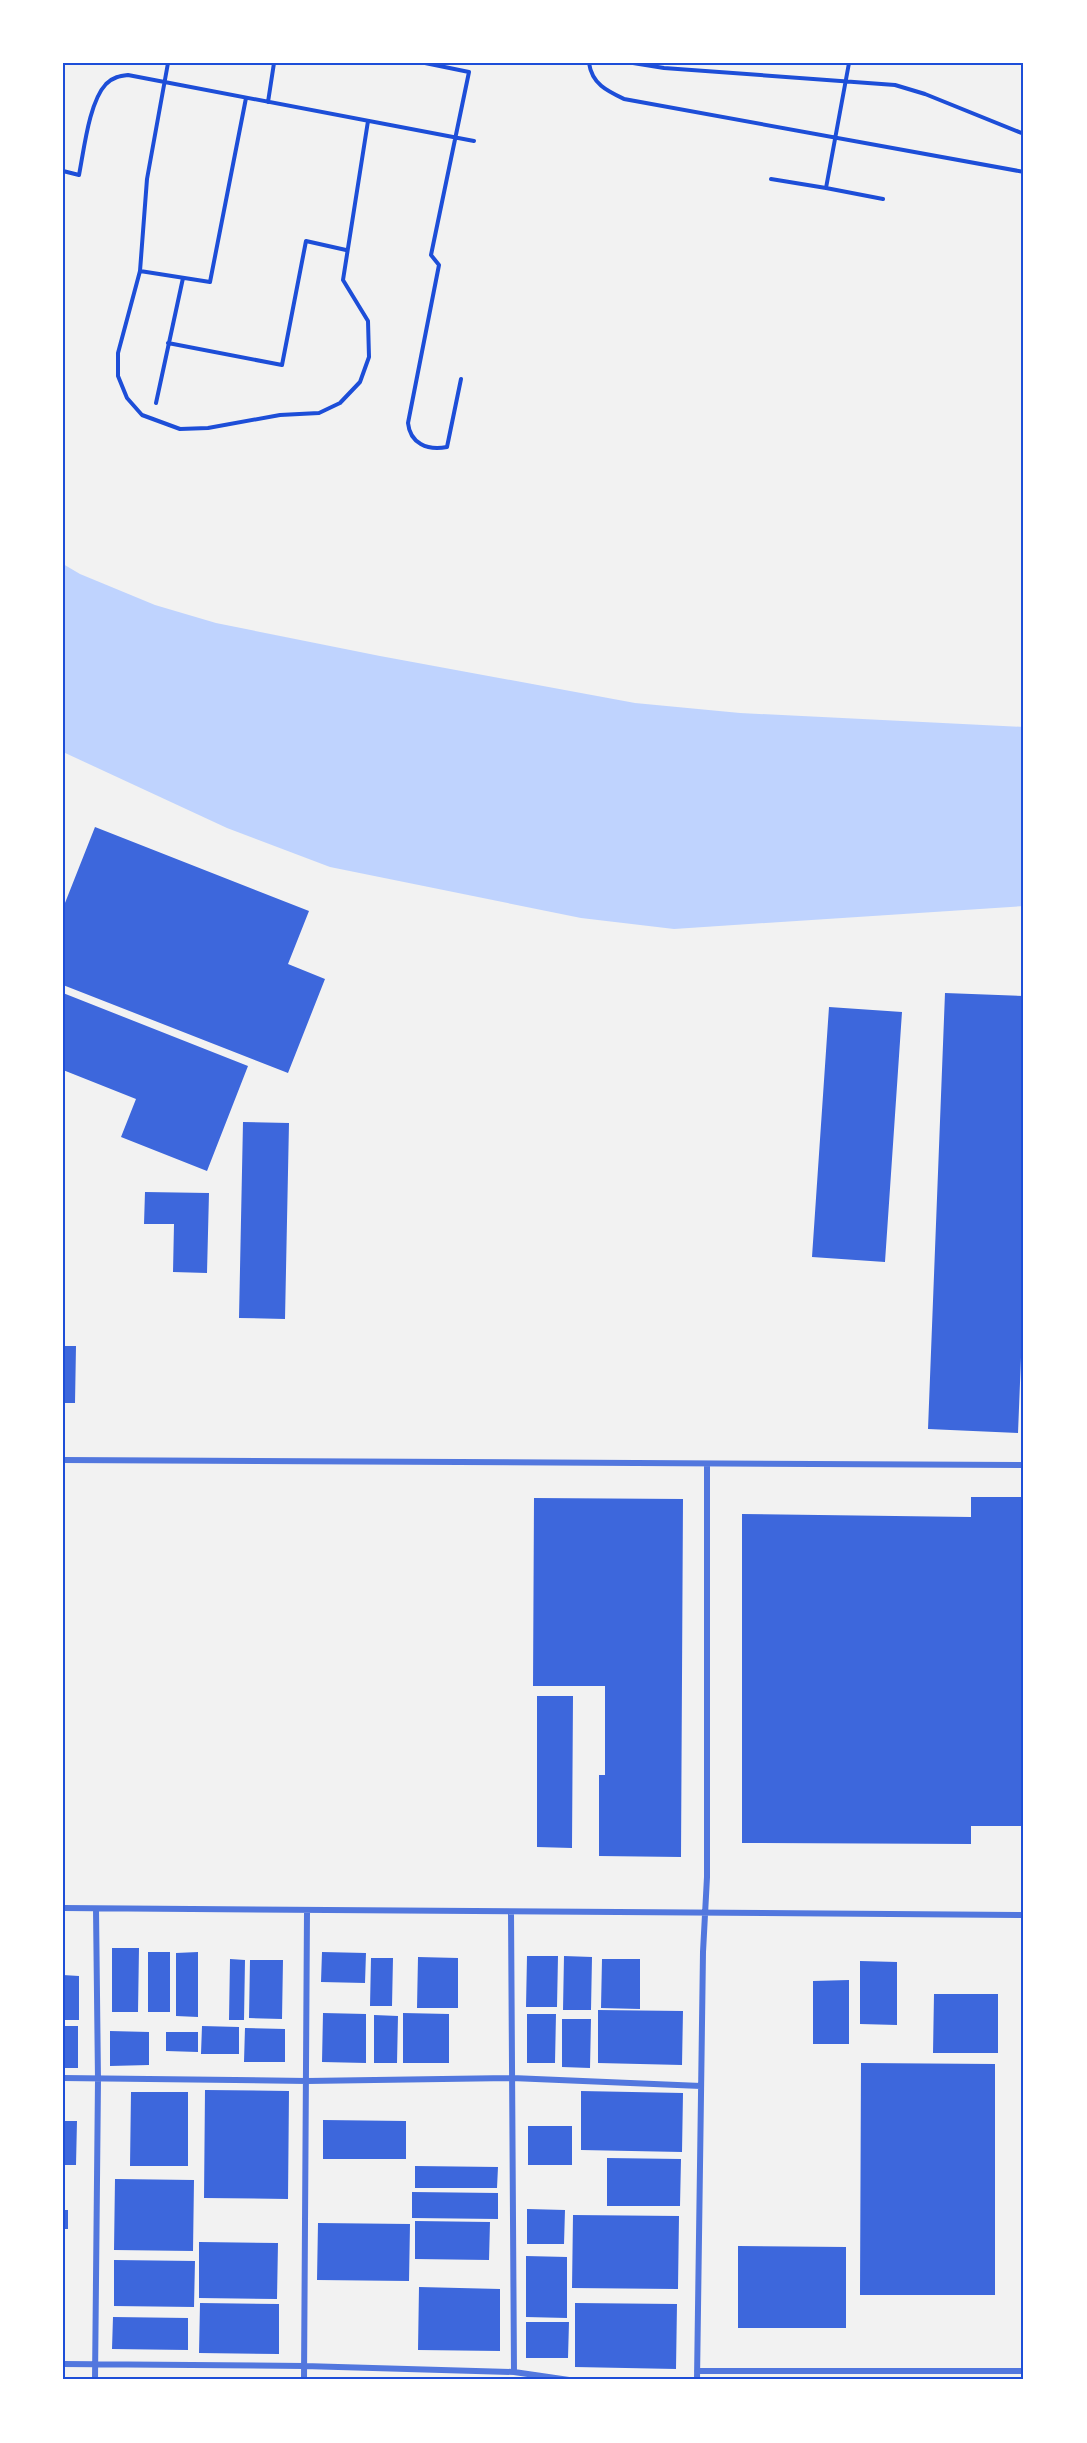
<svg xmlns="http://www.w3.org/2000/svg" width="1087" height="2443" font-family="'PT Sans',sans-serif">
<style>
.water{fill:#bfd3fe}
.building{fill:#3d67dc}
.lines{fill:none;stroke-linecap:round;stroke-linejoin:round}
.path{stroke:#1d4ed8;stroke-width:4}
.minor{stroke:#5277de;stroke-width:6}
.neatline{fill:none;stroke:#1d4ed8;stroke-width:2}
</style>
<rect width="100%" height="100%" fill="#f2f2f2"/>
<path class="water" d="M63 564 80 574 155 605 216 623 380 656 635 703 740 713 1024 727V906L674 929 581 918 330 867 227 828 63 752Z"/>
<path class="building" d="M95 827 309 911 288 964 325 979 288 1073 63 985V908Z
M63 993 248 1066 207 1171 121 1137 136 1099 63 1070Z
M945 993 1024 996V1282L1018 1433 928 1429Z
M829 1007 902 1012 885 1262 812 1257Z
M243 1122 289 1123 285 1319 239 1318Z
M145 1192 209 1193 207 1273 173 1272 174 1224H144Z
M63 1346H76L75 1403H63Z
M971 1497H1024V1826H971V1844L742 1843V1514L971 1517Z
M534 1498 683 1499 681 1857 599 1856V1775H605V1686H533Z
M537 1696H573L572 1848 537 1847Z
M112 1948H139L138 2012H112Z
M148 1952H170V2012H148Z
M198 1952V2017L176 2016V1953Z
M322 1952 366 1953 365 1983 321 1982Z
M527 1956H558L557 2007H526Z
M564 1956 592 1957 591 2010H563Z
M418 1957 458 1958V2008H417Z
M371 1958H393L392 2006H370Z
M230 1959 245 1960 244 2020H229Z
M602 1959H640V2009L601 2008Z
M250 1960H283L282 2019 249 2018Z
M860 1961 897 1962V2025L860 2024Z
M63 1975 79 1976V2020H63Z
M849 1980V2044H813V1981Z
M934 1994H998V2053H933Z
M598 2010 683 2011 682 2065 598 2063Z
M323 2013 366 2014V2063L322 2062Z
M403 2013 449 2014V2063H403Z
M527 2014H556L555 2063H527Z
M374 2015 398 2016 397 2063H374Z
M562 2019H591L590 2068 562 2067Z
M63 2026H78V2068H63Z
M202 2026 239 2027V2054H201Z
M245 2028 285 2029V2062H244Z
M110 2031 149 2032V2065L110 2066Z
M166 2032H198V2052L166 2051Z
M861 2063 995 2064V2295H860Z
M205 2090 289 2091 288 2199 204 2198Z
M581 2091 683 2093 682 2152 581 2150Z
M131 2092H188V2166H130Z
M323 2120 406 2121V2159H323Z
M63 2121H77L76 2165H63Z
M528 2126H572V2165H528Z
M607 2158 681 2159 680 2206H607Z
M415 2166 498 2167 497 2188H415Z
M115 2179 194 2180 193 2251 114 2250Z
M412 2192 498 2193V2219L412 2218Z
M527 2209 565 2210 564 2244H527Z
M63 2210H68V2229H63Z
M573 2215 679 2216 678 2289 572 2288Z
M415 2221 490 2222 489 2260 415 2259Z
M318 2223 410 2224 409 2281 317 2280Z
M199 2242 278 2243 277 2299 199 2298Z
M738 2246 846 2247V2328H738Z
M526 2256 567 2257V2318L526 2317Z
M114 2260 195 2261 194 2307 114 2306Z
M419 2287 500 2289V2351L418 2350Z
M200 2303 279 2304V2354L199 2353Z
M575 2303 677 2304 676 2369 575 2367Z
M113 2317 188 2318V2350L112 2349Z
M526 2322H569L568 2358H526Z
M198 2377 272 2378V2380H198Z"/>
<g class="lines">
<path class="path" d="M168 63 147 179 140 271 118 353V376L127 398 142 415 180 429 208 428 280 415 319 413 340 403 360 382 369 357 368 321 343 280 368 121
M425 63 469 72 431 255 439 265 408 423C410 443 427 451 447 447L461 379
M589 63C592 84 607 91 624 99L1024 172
M633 63 664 68 895 85 925 94 1024 134
M849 63 826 188 883 199
M268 102 274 63
M63 171 79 175C84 150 89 102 106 84 113 77 120 76 128 75L474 141
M771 179 826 188
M140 271 210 282 246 98
M168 343 282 365 306 241 346 250
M156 403 183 278"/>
<path class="minor" d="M63 1460 1024 1465
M63 1908 1024 1915
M511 1912 514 2372
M63 2078 307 2081 512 2078 701 2086
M63 2364 304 2366 514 2372 569 2380
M697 2371H1024
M95 2380 98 2080 96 1909
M304 2380 307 1911
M697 2380 703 1952 707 1877V1465"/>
</g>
<rect width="1087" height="2443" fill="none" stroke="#ffffff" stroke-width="129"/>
<rect x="64" y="64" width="958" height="2314" class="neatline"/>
</svg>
